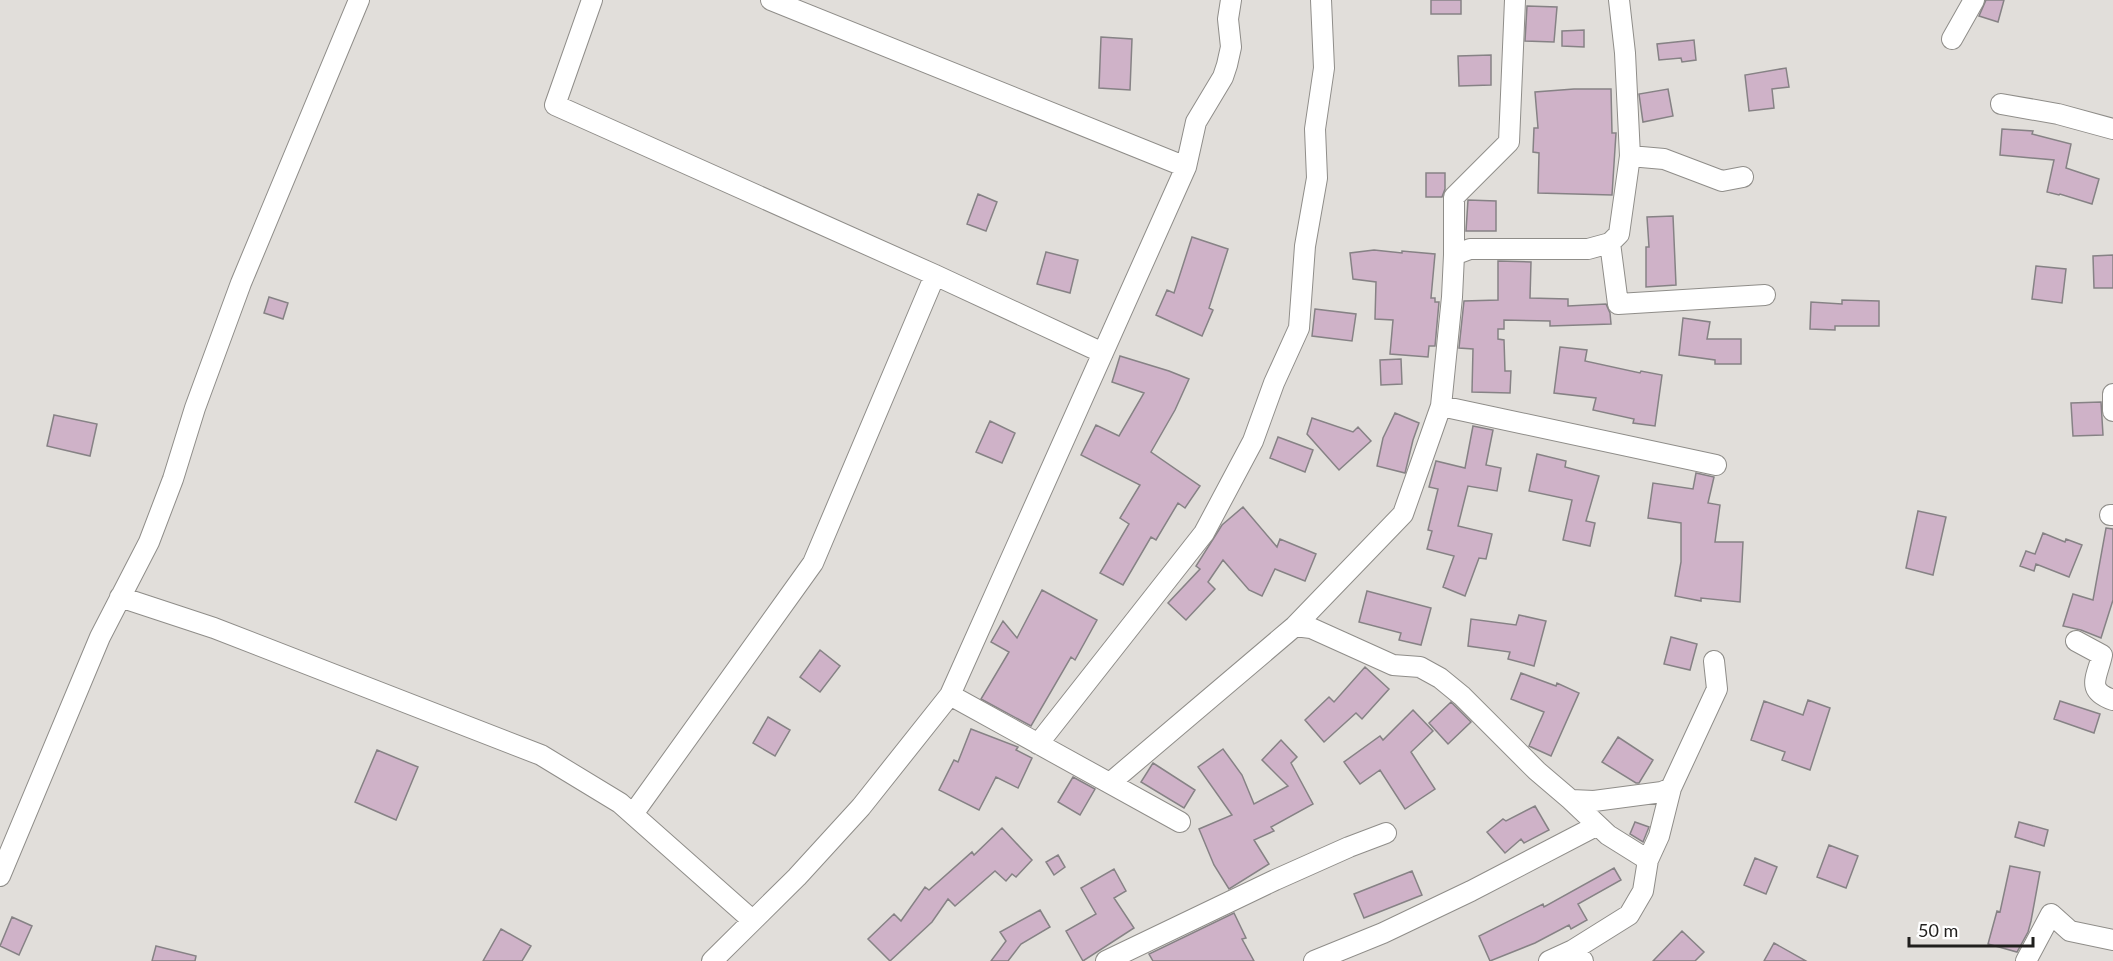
<svg xmlns="http://www.w3.org/2000/svg" width="2113" height="961" font-family="Lato,sans-serif">
<style>
.building{fill:#cfb2c8;stroke:#868285;stroke-width:1.5}
.lines{fill:none;stroke-linecap:round;stroke-linejoin:round}
.street-casing{stroke:#8f8d89;stroke-width:22}
.street{stroke:#fff;stroke-width:20}
</style>
<rect width="100%" height="100%" fill="#e1deda"/>
<path class="building" d="M1431 0H1461V14H1431Z
M1986 0H2004L1998 22 1979 16Z
M1527 6 1557 7 1554 42 1525 41Z
M1584 30V47L1562 46V31Z
M1101 37 1132 39 1130 90 1099 88Z
M1694 40 1696 60 1682 62 1681 58 1659 60 1657 44Z
M1491 55V85L1459 86 1458 56Z
M1786 68 1789 87 1772 89 1774 108 1749 111 1745 75Z
M1574 89H1611L1612 133H1616L1612 195 1538 193 1539 153 1533 152 1534 128H1538L1535 92Z
M1668 89 1673 116 1643 122 1639 94Z
M2002 129 2033 131 2032 134 2071 144 2066 168 2099 179 2092 204 2060 194 2059 195 2047 192 2054 160 2000 155Z
M1426 173H1445V189L1442 197H1426Z
M978 194 997 202 986 231 967 224Z
M1468 200 1496 201V231H1466Z
M1673 216 1676 285 1646 287V247H1649L1647 217Z
M1192 237 1228 249 1209 308 1213 310 1202 336 1156 315 1167 290 1174 293Z
M1374 250 1402 253V251L1435 254 1431 298H1435V302H1439L1435 346H1429L1428 357 1390 354 1393 320 1375 319 1376 282 1353 279 1350 253Z
M1046 252 1078 260 1070 293 1037 284Z
M2113 255V288H2094L2093 256Z
M1498 261 1531 262 1530 298 1568 299V306L1606 304 1610 313 1611 324 1550 326V321L1504 320V329H1498V339L1504 340 1505 371H1511L1510 393 1472 392 1473 349 1459 348 1464 301 1498 300Z
M2036 266 2066 269 2062 303 2032 299Z
M269 297 288 303 283 319 264 313Z
M1842 300 1879 301V326H1835V330L1810 329 1811 302 1842 304Z
M1315 309 1356 314 1352 341 1312 336Z
M1683 318 1710 322 1707 339H1741V364H1715V360L1679 355Z
M1560 347 1587 350 1585 361 1640 373 1641 371 1662 375 1655 426 1633 423 1634 419 1593 410 1596 398 1554 393Z
M1120 356 1169 371 1189 379 1175 410 1151 452 1200 486 1185 508 1178 503 1156 540 1151 537 1123 585 1100 573 1129 524 1120 518 1140 485 1081 455 1096 425 1119 436 1144 393 1112 382Z
M1401 359 1402 384 1381 385 1380 360Z
M2101 402 2103 435 2073 436 2071 403Z
M1395 413 1419 423 1413 440 1405 473 1377 466 1383 438Z
M54 415 97 424 90 456 47 446Z
M1312 418 1353 432 1358 427 1371 441 1339 470 1307 434Z
M990 421 1015 433 1002 463 976 452Z
M1473 426 1493 430 1486 465 1501 468 1497 491 1468 486 1458 526 1492 534 1486 559 1479 558 1465 596 1443 587 1454 556 1427 549 1432 531 1428 530 1438 489 1429 487 1436 461 1465 468Z
M1278 437 1313 450 1305 472 1270 458Z
M1537 454 1566 461 1565 467 1599 476 1586 521 1595 523 1590 546 1563 540 1572 500 1529 491Z
M1696 473 1714 477 1708 503 1720 505 1715 542H1743L1740 602 1701 598V601L1675 596 1681 562V523L1648 518 1653 483 1693 489Z
M1243 507 1277 547 1280 539 1316 554 1305 581 1275 569 1262 596 1249 590 1223 560 1208 582 1215 589 1186 620 1168 603 1200 569 1196 566 1222 525Z
M1918 511 1946 517 1933 575 1906 568Z
M2106 528 2113 529V600L2101 638 2081 630 2063 626 2073 594 2093 600Z
M2043 533 2065 542 2066 539 2082 545 2069 577 2036 564 2034 571 2020 566 2026 551 2035 554Z
M1042 590 1097 620 1075 660 1071 657 1031 726 981 699 1009 652 991 642 1003 621 1017 638Z
M1367 591 1431 608 1421 645 1399 640 1401 633 1359 622Z
M1519 615 1546 621 1534 666 1508 659 1510 652 1468 646 1471 619 1516 625Z
M1671 637 1697 644 1690 670 1664 664Z
M820 650 840 666 820 692 800 677Z
M1365 667 1389 689 1362 719 1356 713 1324 742 1305 720 1329 697 1334 702Z
M1521 673 1556 686 1557 683 1579 693 1551 756 1529 746 1544 712 1511 699Z
M1808 700 1830 708 1810 770 1782 760 1785 752 1751 740 1764 701 1803 715Z
M2060 701 2100 714 2094 733 2054 719Z
M1451 702 1471 722 1448 744 1429 723Z
M1413 710 1433 731 1411 752 1435 789 1405 809 1380 770 1360 784 1344 762 1380 736 1383 740Z
M768 717 790 730 775 756 753 743Z
M971 729 1018 747 1016 750 1032 758 1018 788 996 777 979 810 939 790 954 760 958 762Z
M1618 737 1653 760 1639 783H1636L1602 762Z
M1281 740 1297 757 1291 763 1313 804 1271 827 1274 831 1254 840 1269 864 1229 889 1214 865 1199 829 1232 815 1198 767 1223 749 1242 775 1254 804 1288 786 1262 760Z
M377 750 418 767 396 820 355 802Z
M1153 763 1195 790 1184 808 1141 782Z
M1073 777 1095 789 1080 815 1058 802Z
M1535 806 1549 830 1524 843 1521 839 1505 853 1487 832 1503 819 1506 821Z
M1635 822 1649 827 1643 842 1630 834Z
M2019 822 2048 830 2044 846 2015 837Z
M1002 828 1032 860 1016 877 1012 874 1006 881 995 871 955 906 948 899 932 922 890 961 868 939 894 914 901 921 925 887 929 890 972 852 974 855Z
M1829 845 1858 856 1846 888 1817 877Z
M1058 855 1065 867 1054 875 1046 862Z
M1755 858 1777 867 1766 894 1744 885Z
M2010 866 2040 872 2031 921 2028 932 2017 952 1988 944 1997 911 2000 912Z
M1614 868 1621 880 1578 904 1587 920 1571 929 1569 925 1535 943 1490 961 1479 936 1543 904 1544 907Z
M1114 869 1126 891 1114 898 1134 928 1083 961 1066 931 1096 914 1081 888Z
M1412 871 1422 895 1364 918 1354 894Z
M1040 910 1050 927 1021 944 1008 961H991L1006 941 1000 932Z
M1234 913 1246 938 1242 939 1254 961H1153L1149 954Z
M12 917 32 926 19 955 0 946Z
M501 929 531 946 522 961H483Z
M1682 931 1704 952 1695 961H1653Z
M1774 943 1806 961H1764Z
M156 946 196 956 195 961H152Z"/>
<g class="lines">
<defs>
<path id="street" d="M592 0 555 105 935 275 1103 353
M771 0 1186 167
M1619 0 1625 53 1630 156
M1952 39 1974 0
M2001 104 2058 114 2113 129
M1610 243 1618 304 1765 295
M1454 255V197L1509 142 1515 0
M2113 394V411
M1441 406 1716 465
M2110 515H2113
M120 597 214 628 541 755 620 803 752 920
M1295 626 1311 628 1393 665 1420 667 1440 678 1462 696 1537 771 1571 800 1594 801 1662 792 1671 788 1717 689 1714 661
M2076 641 2102 655C2097 678 2085 690 2113 700
M950 695 1180 822
M1038 744 1204 533 1253 441 1274 383 1299 328 1305 246 1317 178 1315 129 1324 68 1321 0
M1110 783 1295 626 1403 514 1441 406 1452 297 1454 255 1470 249H1588L1610 243 1619 234 1630 156 1664 159 1722 181 1743 177
M1571 800 1608 835 1648 860
M633 814 813 563 935 275
M0 876 100 637 149 542 173 479 195 408 241 283 359 0
M1573 950 1629 915 1643 891 1648 860 1659 836 1671 788
M712 961 797 877 861 807 950 695 1186 167 1196 122 1223 77 1227 65 1231 47 1228 19 1231 0
M1106 961 1275 880 1349 847 1386 833
M1314 961 1383 933 1471 891 1596 826
M1549 961 1573 950 1583 961
M2026 961 2051 914 2070 931 2113 940"/>
</defs>
<use href="#street" class="street-casing"/>
<use href="#street" class="street"/>
</g>
<path d="M1909 937v9h124v-9" fill="none" stroke="#201f1d" stroke-width="3"/>
<text x="1918" y="937" font-size="18" fill="#201f1d" stroke="#ffffff" stroke-width="4.5" paint-order="stroke">50 m</text>
</svg>
